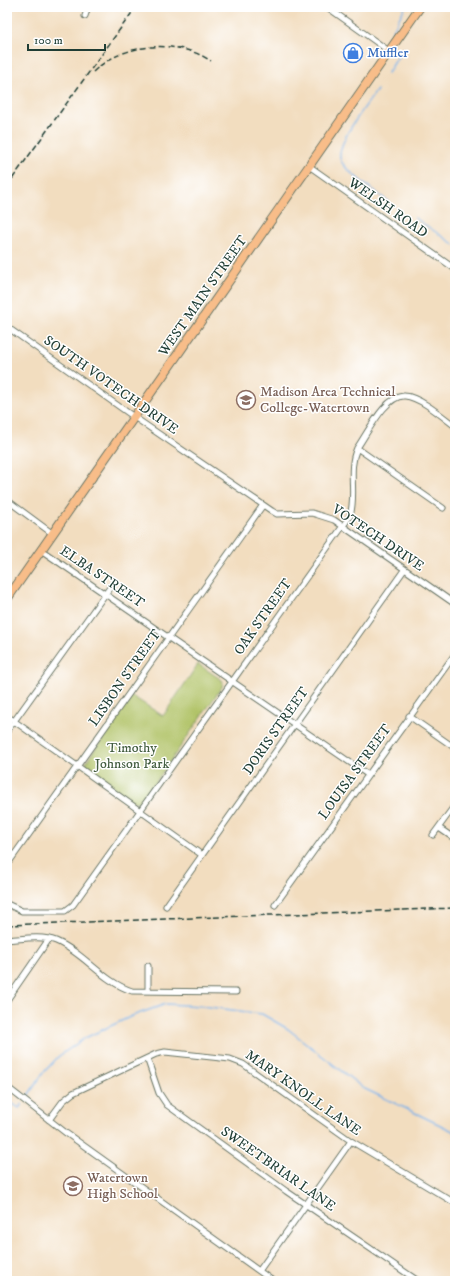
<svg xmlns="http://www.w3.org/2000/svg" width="462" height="1288" font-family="'IM FELL DW Pica',serif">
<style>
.green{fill:#b1c367;stroke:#68804e}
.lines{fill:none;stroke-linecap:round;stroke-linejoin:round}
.stream{stroke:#77b1e8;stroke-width:1.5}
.minor-casing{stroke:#697565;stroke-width:7}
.primary-casing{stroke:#697565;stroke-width:10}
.minor{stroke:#fff;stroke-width:5}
.primary{stroke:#f8bd89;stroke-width:8}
.rail{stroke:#1f3d34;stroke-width:1.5;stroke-dasharray:6 3;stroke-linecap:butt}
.labels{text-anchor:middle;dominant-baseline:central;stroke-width:3;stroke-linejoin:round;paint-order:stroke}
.shop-label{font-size:14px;fill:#366cbe;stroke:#fff;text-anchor:start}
.street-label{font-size:14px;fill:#1f3d34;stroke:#fff}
.education-label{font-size:14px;fill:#785e54;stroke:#fff;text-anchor:start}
.park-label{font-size:14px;fill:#445e41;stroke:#fff}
</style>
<rect width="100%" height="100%" fill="#fff"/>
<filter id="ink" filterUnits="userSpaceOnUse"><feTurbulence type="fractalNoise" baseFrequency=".025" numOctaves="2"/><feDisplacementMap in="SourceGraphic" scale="8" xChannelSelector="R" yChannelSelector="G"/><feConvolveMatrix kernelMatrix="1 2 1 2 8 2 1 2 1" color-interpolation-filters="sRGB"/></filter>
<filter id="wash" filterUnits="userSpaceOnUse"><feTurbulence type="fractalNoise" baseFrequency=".012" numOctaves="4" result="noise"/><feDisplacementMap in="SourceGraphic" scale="16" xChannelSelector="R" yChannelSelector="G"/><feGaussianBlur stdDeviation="0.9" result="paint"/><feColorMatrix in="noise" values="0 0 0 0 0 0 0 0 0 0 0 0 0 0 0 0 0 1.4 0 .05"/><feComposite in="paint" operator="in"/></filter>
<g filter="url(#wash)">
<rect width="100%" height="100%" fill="#f2ddbf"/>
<path class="green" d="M198 664 222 680 223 682 222 687 142 802H134L88 769 86 766V762L132 696 163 716Z"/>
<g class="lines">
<path class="stream" d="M392 32 405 7
M388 73 403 48
M377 90C368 103 333 146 341 161 349 175 376 191 388 202
M415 218 455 245
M27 1097 43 1073 59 1056 85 1038 132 1016 166 1004 202 1006 262 1014 288 1029 363 1088 455 1132
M7 1100 19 1108 22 1104"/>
</g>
</g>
<g filter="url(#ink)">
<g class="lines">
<defs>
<path id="minor" d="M327 7 389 51
M85 16 88 7
M309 166 455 269
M7 327 134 417 272 511 277 514 312 513 334 520 455 604
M357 448 443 508
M7 500 53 534
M41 550 367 774
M7 716 202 855
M409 716 455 748
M7 731 111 586
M439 828 455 839
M433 835 455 805
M7 865 263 505
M7 904 22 911H65L73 905 350 516C357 493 347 470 357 448 367 434 386 394 405 396 420 397 443 417 455 426
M275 905 455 654
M166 906 404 570
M7 940C22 939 41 935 56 941 84 953 103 982 132 991L236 992
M148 966V991
M7 1000 49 939
M147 1058 159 1093 167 1105 286 1191 418 1281
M7 1087 66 1133 273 1281
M49 1120 63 1101 73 1093 156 1054 165 1052 230 1059 243 1064 351 1141 455 1203
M259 1271 351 1141"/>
<path id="primary" d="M7 599 420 7"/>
</defs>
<use href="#minor" class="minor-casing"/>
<use href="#primary" class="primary-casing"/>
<use href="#minor" class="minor"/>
<use href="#primary" class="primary"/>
<path class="rail" d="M93 72C122 43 177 38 211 61
M7 186 136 7
M7 925 455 908"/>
</g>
</g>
<defs>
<symbol id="shop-ring" viewBox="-11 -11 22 22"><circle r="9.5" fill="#fff" stroke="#3f7fe0" stroke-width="1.5"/><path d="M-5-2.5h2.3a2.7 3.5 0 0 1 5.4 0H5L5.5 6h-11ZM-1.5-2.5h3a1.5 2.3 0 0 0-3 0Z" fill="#3f7fe0"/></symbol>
<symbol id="university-ring" viewBox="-11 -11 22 22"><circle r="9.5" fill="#fff" stroke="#8d6e63" stroke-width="1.5"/><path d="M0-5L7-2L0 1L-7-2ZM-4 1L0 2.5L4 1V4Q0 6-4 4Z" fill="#8d6e63"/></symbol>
<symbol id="school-ring" viewBox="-11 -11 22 22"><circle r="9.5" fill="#fff" stroke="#8d6e63" stroke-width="1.5"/><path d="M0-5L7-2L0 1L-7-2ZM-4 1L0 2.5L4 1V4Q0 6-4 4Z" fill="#8d6e63"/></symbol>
</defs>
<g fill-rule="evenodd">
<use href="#shop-ring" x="342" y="42" width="22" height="22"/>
<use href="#university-ring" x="235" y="389" width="22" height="22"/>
<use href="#school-ring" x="62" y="1175" width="22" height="22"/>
</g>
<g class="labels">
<g class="shop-label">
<text x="367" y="53">Muffler</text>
</g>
<g class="street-label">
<text transform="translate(388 208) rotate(35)">WELSH ROAD</text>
<text transform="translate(203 296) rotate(-55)">WEST MAIN STREET</text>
<text transform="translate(111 385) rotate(35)">SOUTH VOTECH DRIVE</text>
<text transform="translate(378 538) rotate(34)">VOTECH DRIVE</text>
<text transform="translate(102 577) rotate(34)">ELBA STREET</text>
<text transform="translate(263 617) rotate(-55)">OAK STREET</text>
<text transform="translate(125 678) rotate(-55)">LISBON STREET</text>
<text transform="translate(276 731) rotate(-55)">DORIS STREET</text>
<text transform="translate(355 772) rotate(-54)">LOUISA STREET</text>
<text transform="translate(303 1093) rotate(35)">MARY KNOLL LANE</text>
<text transform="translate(278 1169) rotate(35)">SWEETBRIAR LANE</text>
</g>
<g class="education-label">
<text x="260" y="392">Madison Area Technical<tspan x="260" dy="16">College-Watertown</tspan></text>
<text x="87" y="1178">Watertown<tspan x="87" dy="16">High School</tspan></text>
</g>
<g class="park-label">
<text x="132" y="748">Timothy<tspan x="132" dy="16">Johnson Park</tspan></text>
</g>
</g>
<rect width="462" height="1288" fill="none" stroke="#fff" stroke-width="24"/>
<path d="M28 44v6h77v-6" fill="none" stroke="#1f3d34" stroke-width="2"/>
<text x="34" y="44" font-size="12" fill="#1f3d34" stroke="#ffffff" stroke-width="3" paint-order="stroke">100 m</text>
</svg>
